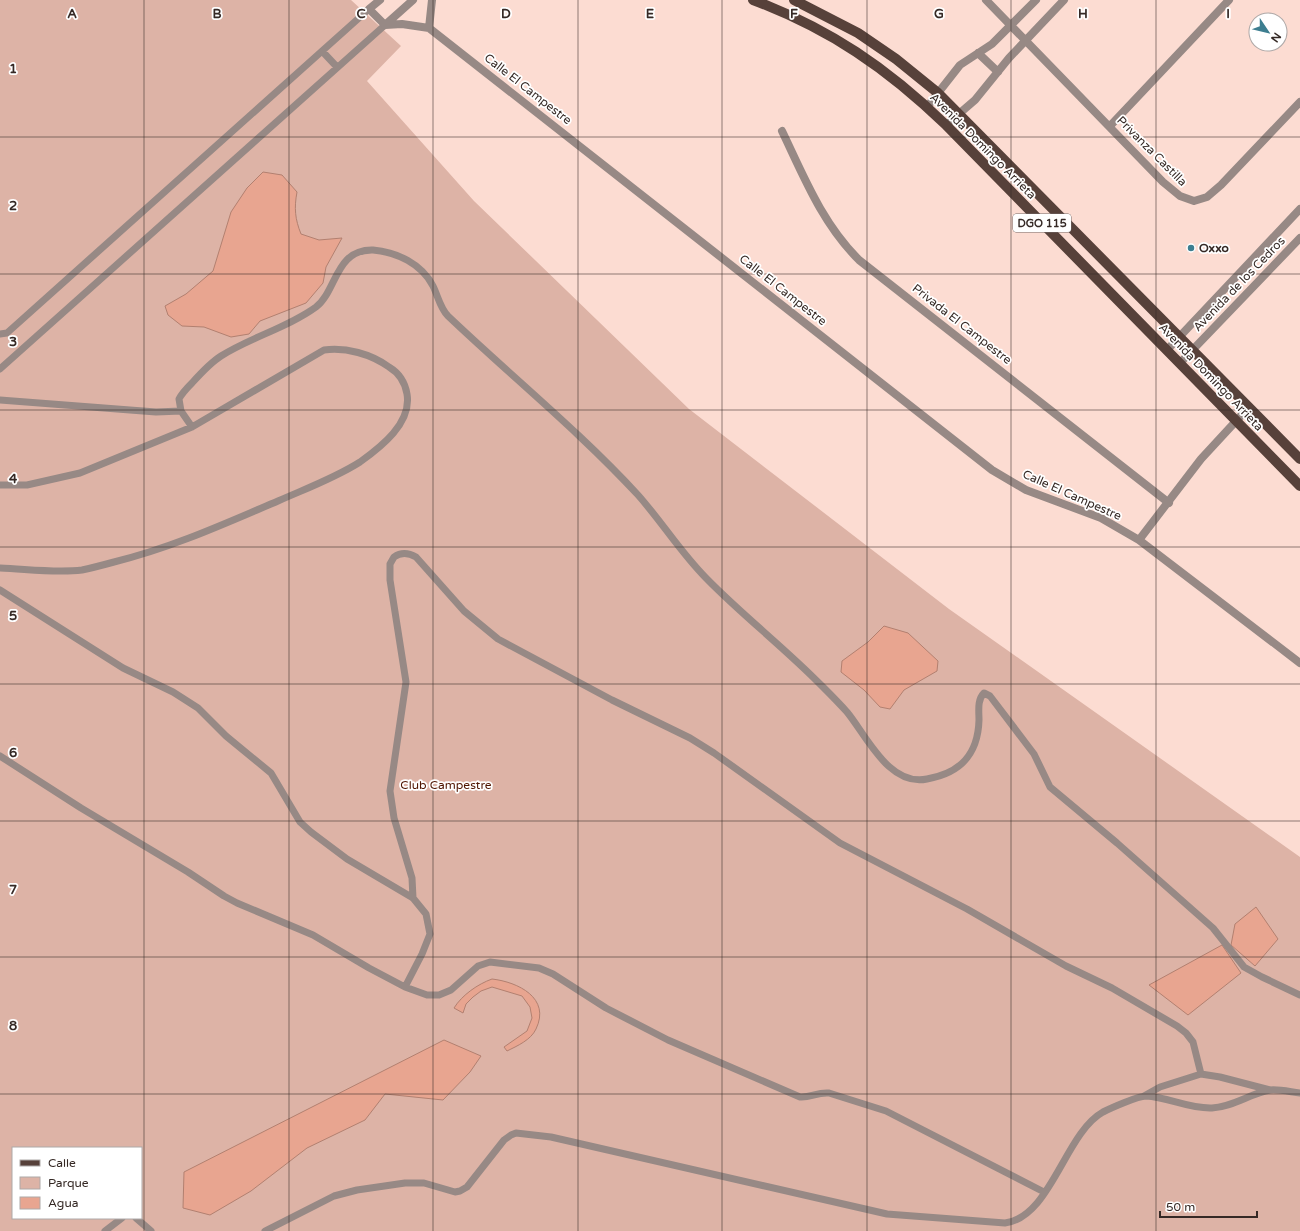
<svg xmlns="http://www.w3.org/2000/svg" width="1300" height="1231" font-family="'Varela Round',sans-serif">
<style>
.green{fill:#ddb3a6;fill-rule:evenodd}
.water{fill:#e8a590;stroke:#b28070}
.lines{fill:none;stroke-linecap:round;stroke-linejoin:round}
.lane{stroke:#978985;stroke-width:7}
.street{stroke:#978985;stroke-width:8}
.primary{stroke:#57413a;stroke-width:10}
.grid{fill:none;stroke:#352925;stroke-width:1;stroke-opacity:0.55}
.poi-dot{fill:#3d7e90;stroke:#fff;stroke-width:1.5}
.labels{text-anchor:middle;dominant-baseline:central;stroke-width:3.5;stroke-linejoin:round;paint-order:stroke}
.shield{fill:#fff;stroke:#726966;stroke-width:1}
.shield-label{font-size:11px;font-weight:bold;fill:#352925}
.street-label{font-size:12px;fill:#352925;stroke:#fff}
.poi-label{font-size:12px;font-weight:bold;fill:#352925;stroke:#fff;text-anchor:start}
.park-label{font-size:12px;fill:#501602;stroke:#fff}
.grid-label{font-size:13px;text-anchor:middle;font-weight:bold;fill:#352925;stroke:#fff;stroke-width:3.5;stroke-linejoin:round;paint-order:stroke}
</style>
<rect width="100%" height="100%" fill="#fcdcd2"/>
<path class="green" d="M0 0H351L401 46 367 81 474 201 689 409 949 609 1300 857V1231H0ZM13 1148H141V1218H13Z"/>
<path class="water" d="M263 172 282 175 297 192C294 208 295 219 301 234L319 240 342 238 326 267 323 283 306 303 260 321 249 334 231 337 204 327 182 326 168 315 165 306 186 294 213 271 231 212 247 188Z
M884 626 908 633 938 661 937 671 904 690 890 709 880 707 864 690 841 672 842 661 868 642Z
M1256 907 1278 939 1255 966 1231 945 1235 924Z
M1222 945 1241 973 1188 1015 1149 985Z
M492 979C518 982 551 998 536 1029 531 1040 517 1046 507 1051L504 1047 527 1031 532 1018 530 1007 522 996 492 987 481 991 473 997 466 1004 463 1013 454 1008C462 995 478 984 492 979Z
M444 1040 481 1056 470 1072 443 1100 385 1094 365 1120 307 1148 251 1191 210 1215 183 1208 184 1172Z"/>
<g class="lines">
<path class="lane" d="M322 51 337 67
M0 334 7 333 369 9
M0 369 385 25
M0 400 156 412 181 411
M192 427 181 411 179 399C182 393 187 388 192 383 201 373 210 363 221 356 251 337 287 328 316 307 337 291 335 249 373 250 397 252 422 264 433 286 438 296 440 308 448 316 511 376 579 431 638 495 662 522 681 553 706 578 743 616 785 648 822 686 830 694 839 703 847 712 866 735 889 787 927 779 961 773 978 754 979 720 979 711 977 700 984 693L990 696 1034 754 1050 787 1117 843 1213 928 1244 967 1262 977 1300 995
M0 485H27L80 473 192 427 324 350C346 347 371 354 389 367 399 373 405 382 407 394 412 423 381 447 360 462 335 478 305 489 278 501 224 524 171 548 114 562 103 565 92 568 82 570 55 573 27 569 0 568
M0 590 123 668 173 692 198 708 226 736 271 773 300 822 311 832 347 859 413 898 426 914 430 934 422 954 405 987
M0 756 81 808 188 872 224 896 237 903 313 935 369 968 405 987 427 995H439L451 990 478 966 490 962 539 968 553 974 606 1008 668 1040 800 1097C810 1098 817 1092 829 1093L886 1111 1044 1192
M413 898 412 878 394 818 390 791 406 682 390 580V564L394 557C401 552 409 553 416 557L464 611 498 639 612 700 690 738 714 753 840 843 967 909 1066 966 1112 988 1177 1026 1186 1033 1193 1042 1201 1074 1220 1077 1270 1090
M1144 1096 1160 1087 1201 1074
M136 1218 151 1231
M105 1231 122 1218
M265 1231 334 1196 357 1190 405 1183H424L455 1192 460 1191 467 1187 504 1140 511 1135 516 1133 551 1137 887 1214 1005 1223C1051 1217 1065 1133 1103 1112 1111 1108 1138 1096 1146 1096 1168 1097 1189 1109 1212 1108 1233 1107 1251 1093 1270 1090 1279 1089 1291 1092 1300 1093"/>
<path class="street" d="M380 0 369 9 385 25
M986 0 1163 182 1180 196 1194 201 1207 197 1221 185 1300 102
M385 25 402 24 429 28 992 470 1026 490 1101 518 1139 540 1300 663
M385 25 413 0
M429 28 432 0
M978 53 998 72
M927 107 960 65 992 44 1036 0
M946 125 975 100 1009 58 1064 0
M1110 126 1229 0
M782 131C804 177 822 223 859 260L1169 503
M1167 350 1300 209
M1180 363 1300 238
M1139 540 1201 459 1249 407"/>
<path class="primary" d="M753 0C830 29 887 68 946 125L1300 486
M794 0 858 33 896 59 938 93 1300 459"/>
</g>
<path class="grid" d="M144 0V1231M289 0V1231M433 0V1231M578 0V1231M722 0V1231M867 0V1231M1011 0V1231M1156 0V1231M0 137H1300M0 274H1300M0 410H1300M0 547H1300M0 684H1300M0 821H1300M0 957H1300M0 1094H1300"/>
<circle class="poi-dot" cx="1191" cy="248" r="4"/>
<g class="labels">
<rect class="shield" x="1013" y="214" width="58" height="18" rx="3"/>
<g class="shield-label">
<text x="1042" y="223">DGO 115</text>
</g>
<g class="street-label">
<text transform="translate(528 89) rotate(38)">Calle El Campestre</text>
<text transform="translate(983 146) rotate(45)">Avenida Domingo Arrieta</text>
<text transform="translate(1152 151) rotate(45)">Privanza Castilla</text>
<text transform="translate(1239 284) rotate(-46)">Avenida de los Cedros</text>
<text transform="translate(783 290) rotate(38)">Calle El Campestre</text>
<text transform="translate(962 324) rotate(38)">Privada El Campestre</text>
<text transform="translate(1211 377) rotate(46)">Avenida Domingo Arrieta</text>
<text transform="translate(1072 495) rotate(24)">Calle El Campestre</text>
</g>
<g class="poi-label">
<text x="1199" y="248">Oxxo</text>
</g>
<g class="park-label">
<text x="446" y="785">Club Campestre</text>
</g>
</g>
<g class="grid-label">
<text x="72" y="18">A</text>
<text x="217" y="18">B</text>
<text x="361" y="18">C</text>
<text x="506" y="18">D</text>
<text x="650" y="18">E</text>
<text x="794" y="18">F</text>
<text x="939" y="18">G</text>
<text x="1083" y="18">H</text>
<text x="1228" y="18">I</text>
<text x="13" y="73">1</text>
<text x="13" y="210">2</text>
<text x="13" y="346">3</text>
<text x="13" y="483">4</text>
<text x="13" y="620">5</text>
<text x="13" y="757">6</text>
<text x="13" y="894">7</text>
<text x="13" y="1030">8</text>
</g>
<rect x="12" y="1147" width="130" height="72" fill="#ffffff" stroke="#aea9a8"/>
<rect x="20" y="1160" width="20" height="6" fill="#57413a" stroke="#aea9a8"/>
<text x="48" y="1167" font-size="12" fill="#352925">Calle</text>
<rect x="20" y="1177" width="20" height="12" fill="#ddb3a6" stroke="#aea9a8"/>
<text x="48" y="1187" font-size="12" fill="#352925">Parque</text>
<rect x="20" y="1197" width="20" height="12" fill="#e8a590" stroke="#aea9a8"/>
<text x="48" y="1207" font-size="12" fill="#352925">Agua</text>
<g transform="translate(1268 32) rotate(125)"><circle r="19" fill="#ffffff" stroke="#aea9a8"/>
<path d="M0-3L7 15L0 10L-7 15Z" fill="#3d7e90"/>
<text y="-6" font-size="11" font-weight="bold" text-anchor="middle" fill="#352925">N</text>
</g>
<path d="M1160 1211v6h97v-6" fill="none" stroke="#352925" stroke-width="2"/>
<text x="1166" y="1211" font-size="12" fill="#352925" stroke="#ffffff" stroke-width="3" paint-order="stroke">50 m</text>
</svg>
